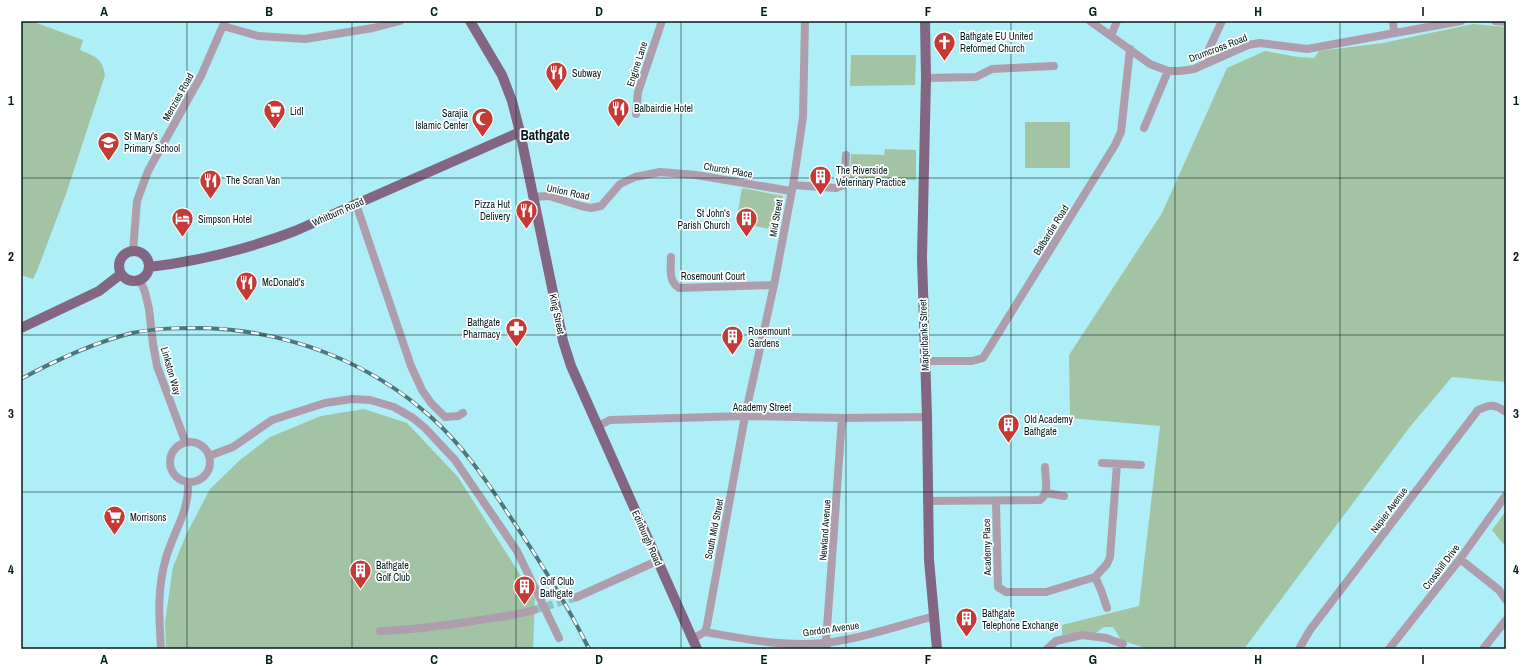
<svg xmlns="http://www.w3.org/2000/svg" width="1527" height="670" font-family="'Archivo Narrow',sans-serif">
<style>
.green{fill:#a2c4a4}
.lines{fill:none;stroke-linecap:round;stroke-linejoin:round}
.minor-tunnel{stroke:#8cc4cb;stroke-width:8;stroke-dasharray:8 4;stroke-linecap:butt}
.minor{stroke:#ae9ead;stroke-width:8}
.major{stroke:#826682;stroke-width:10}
.rail-casing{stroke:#4d777d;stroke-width:4}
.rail{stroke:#fff;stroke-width:2.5;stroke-dasharray:8;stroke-linecap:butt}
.grid{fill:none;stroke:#041d21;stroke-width:1;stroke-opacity:0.55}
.labels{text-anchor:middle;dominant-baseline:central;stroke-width:3.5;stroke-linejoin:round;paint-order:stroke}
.poi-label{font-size:10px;fill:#041d21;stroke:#fff;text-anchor:start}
.street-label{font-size:10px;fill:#041d21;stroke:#fff}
.district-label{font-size:14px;font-weight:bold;fill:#041d21;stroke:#fff}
.neatline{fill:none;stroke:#041d21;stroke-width:1.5}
.grid-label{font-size:13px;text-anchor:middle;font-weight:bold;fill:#041d21}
</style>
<rect width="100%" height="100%" fill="#aeeef6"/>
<path class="green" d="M21 21H31L83 40 80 50C95 57 102 57 105 75L66 194 37 271 33 279 21 275Z
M1473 24 1506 27V382L1452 377 1409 428 1244 649H1148L1121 640 1113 627H1104L1096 633 1081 632 1062 635V625L1139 606 1160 426 1070 418 1069 355 1162 213 1227 68 1265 51 1298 57 1314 58 1319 51 1383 43Z
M851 55H916L915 85 850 86Z
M1025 122H1070V168H1025Z
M885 149 916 150V180L850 178 851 154 884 155Z
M742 188 783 196 777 230 736 223Z
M364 409 407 423 458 477 535 598 533 649H166L165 622 173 567 186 535 210 489 240 460 270 437 321 416Z
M1506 511V547L1492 530Z"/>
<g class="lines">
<path class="minor-tunnel" d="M534 610 577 597"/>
<path class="minor" d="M1090 21 1150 64 1168 71H1180L1194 69 1248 45 1260 43 1307 49 1461 21
M1393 21 1394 33
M1495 21 1506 22
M223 26 258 36 305 39 373 28 400 21
M1111 36 1117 21
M1209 62V49L1222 21
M926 78 976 77 992 69 1054 66
M636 114 638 92 662 21
M1144 128 1168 71
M793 185 836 188 844 185 846 155
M533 197 549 196 581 206 591 208 601 206 620 184 635 177 660 172 696 175 791 191
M356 204 411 366 422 390 431 403 445 417 458 416 463 413
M133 251 137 201 148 171 201 76 225 21
M671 257C671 269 668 281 679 288L774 285
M140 280 145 292 149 309 153 344 157 366 185 441
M925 361H972L983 358 1115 145 1121 132 1130 49
M598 426 610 420 745 416 842 418 927 417
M170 462a20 20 0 1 1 40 0a20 20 0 1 1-40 0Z
M209 456 233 447 272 420 325 403 352 399 370 400 394 407 413 418 425 428 455 460 517 551 559 638
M1102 463 1141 465
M1046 493 1064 496
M927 501 1040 500C1050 493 1045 479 1045 467
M996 502 998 587 1006 592H1046L1095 577 1107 564 1110 557 1117 464
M1460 559 1499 590 1506 600
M1095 577 1101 590 1107 608
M577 597 657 561
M380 631C411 630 442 626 473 621 493 618 514 616 534 610
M705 632C745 639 784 647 825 643 862 638 899 626 934 616
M692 639 705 632 707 625 745 416 774 285 793 185 803 117 805 21
M161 649C159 618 157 588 166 558 173 532 190 511 188 482
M827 649 826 642 842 418
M1047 649 1056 641 1082 635 1106 638 1123 644
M1299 649 1310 630 1478 410C1490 404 1495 404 1506 412
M1389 649 1460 559 1506 495
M1483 649 1506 620"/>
<path class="major" d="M470 21 502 75 512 101 520 132 563 341 571 366 697 649
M925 21 926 78 922 258 927 417 929 560 937 649
M119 266a15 15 0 1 1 30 0a15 15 0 1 1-30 0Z
M149 267C200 261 248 249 295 231L520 132
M21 328 99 291 121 274"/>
<defs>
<path id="rail" d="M21 379C56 360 93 343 132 333 155 328 180 328 204 328 288 331 369 361 432 418 463 446 486 480 509 515 538 558 566 602 589 649"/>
</defs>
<use href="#rail" class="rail-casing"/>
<use href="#rail" class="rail"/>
</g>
<path class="grid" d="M187 21V649M352 21V649M516 21V649M681 21V649M846 21V649M1011 21V649M1175 21V649M1340 21V649M21 178H1506M21 335H1506M21 492H1506"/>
<defs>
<symbol id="church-pin" viewBox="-11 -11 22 30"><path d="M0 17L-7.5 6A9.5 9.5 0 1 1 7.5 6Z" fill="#c73934" stroke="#fff"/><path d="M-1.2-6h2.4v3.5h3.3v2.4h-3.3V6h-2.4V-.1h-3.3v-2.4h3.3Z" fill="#fff"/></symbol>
<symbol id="restaurant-pin" viewBox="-11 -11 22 30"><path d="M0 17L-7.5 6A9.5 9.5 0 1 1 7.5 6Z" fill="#c73934" stroke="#fff"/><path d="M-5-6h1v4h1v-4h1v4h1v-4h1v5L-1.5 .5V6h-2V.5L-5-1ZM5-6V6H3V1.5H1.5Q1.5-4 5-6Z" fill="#fff"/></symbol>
<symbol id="supermarket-pin" viewBox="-11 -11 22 30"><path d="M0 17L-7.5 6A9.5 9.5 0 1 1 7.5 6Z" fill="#c73934" stroke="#fff"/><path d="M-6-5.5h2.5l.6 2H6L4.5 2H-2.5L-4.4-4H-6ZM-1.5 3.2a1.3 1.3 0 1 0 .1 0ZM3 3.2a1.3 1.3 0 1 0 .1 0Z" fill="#fff"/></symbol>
<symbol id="mosque-pin" viewBox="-11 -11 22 30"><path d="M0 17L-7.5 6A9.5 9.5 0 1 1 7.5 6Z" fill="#c73934" stroke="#fff"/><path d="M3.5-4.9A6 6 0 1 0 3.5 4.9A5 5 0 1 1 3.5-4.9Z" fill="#fff"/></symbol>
<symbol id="school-pin" viewBox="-11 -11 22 30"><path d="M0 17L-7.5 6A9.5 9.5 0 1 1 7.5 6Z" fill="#c73934" stroke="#fff"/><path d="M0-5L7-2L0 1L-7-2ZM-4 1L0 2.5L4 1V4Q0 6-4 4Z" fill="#fff"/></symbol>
<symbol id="building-pin" viewBox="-11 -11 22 30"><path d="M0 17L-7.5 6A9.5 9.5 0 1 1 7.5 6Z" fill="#c73934" stroke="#fff"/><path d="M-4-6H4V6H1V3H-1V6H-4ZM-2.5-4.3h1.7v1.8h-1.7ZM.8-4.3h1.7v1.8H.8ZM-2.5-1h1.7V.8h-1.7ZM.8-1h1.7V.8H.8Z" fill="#fff"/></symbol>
<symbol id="hotel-pin" viewBox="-11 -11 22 30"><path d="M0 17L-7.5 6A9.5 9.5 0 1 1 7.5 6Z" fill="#c73934" stroke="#fff"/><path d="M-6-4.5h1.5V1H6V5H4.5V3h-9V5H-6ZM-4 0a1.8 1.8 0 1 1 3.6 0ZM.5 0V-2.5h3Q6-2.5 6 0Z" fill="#fff"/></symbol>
<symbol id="pharmacy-pin" viewBox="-11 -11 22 30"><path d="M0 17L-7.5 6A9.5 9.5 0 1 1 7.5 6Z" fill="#c73934" stroke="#fff"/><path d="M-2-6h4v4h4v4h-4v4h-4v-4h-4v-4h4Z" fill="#fff"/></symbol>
</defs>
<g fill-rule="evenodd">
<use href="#church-pin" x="932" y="30" width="25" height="34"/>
<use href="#restaurant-pin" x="544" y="60" width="25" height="34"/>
<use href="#restaurant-pin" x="606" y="96" width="25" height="34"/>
<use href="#supermarket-pin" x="262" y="98" width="25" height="34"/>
<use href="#mosque-pin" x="470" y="106" width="25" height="34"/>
<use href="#school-pin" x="96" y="130" width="25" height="34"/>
<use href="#building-pin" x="808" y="164" width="25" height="34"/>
<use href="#restaurant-pin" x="198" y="168" width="25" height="34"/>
<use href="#restaurant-pin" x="514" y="198" width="25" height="34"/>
<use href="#hotel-pin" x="170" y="206" width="25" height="34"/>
<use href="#building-pin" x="734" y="206" width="25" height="34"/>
<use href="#restaurant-pin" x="234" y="270" width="25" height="34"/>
<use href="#pharmacy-pin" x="504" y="316" width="25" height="34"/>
<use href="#building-pin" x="720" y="324" width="25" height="34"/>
<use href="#building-pin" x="996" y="412" width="25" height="34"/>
<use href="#supermarket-pin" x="102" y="504" width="25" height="34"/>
<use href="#building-pin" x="348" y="558" width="25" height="34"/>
<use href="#building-pin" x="512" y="574" width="25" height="34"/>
<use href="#building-pin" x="954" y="606" width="25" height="34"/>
</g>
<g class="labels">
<g class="poi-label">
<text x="960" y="36">Bathgate EU United<tspan x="960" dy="12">Reformed Church</tspan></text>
<text x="572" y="73">Subway</text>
<text x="634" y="108">Balbairdie Hotel</text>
<text x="290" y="111">Lidl</text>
<text x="468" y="113" text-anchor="end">Sarajia<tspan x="468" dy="12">Islamic Center</tspan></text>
<text x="124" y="136">St Mary's<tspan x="124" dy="12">Primary School</tspan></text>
<text x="836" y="170">The Riverside<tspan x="836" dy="12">Veterinary Practice</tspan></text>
<text x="226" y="180">The Scran Van</text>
<text x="510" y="204" text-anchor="end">Pizza Hut<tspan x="510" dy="12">Delivery</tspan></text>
<text x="730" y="213" text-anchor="end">St John's<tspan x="730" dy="12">Parish Church</tspan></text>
<text x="198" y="219">Simpson Hotel</text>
<text x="262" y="282">McDonald's</text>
<text x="500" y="322" text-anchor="end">Bathgate<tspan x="500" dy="12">Pharmacy</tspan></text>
<text x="748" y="331">Rosemount<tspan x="748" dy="12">Gardens</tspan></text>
<text x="1024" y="419">Old Academy<tspan x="1024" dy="12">Bathgate</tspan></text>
<text x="130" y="517">Morrisons</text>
<text x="376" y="565">Bathgate<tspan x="376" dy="12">Golf Club</tspan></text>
<text x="540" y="581">Golf Club<tspan x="540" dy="12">Bathgate</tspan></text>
<text x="982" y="613">Bathgate<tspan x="982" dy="12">Telephone Exchange</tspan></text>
</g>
<g class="street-label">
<text transform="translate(1218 48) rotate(-21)">Drumcross Road</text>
<text transform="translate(637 64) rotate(-72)">Engine Lane</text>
<text transform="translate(178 97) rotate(-61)">Menzies Road</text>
<text transform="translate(728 170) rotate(10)">Church Place</text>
<text transform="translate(568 192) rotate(12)">Union Road</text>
<text transform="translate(338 212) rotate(-24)">Whitburn Road</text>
<text transform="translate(776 218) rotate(-80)">Mid Street</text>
<text transform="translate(1051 230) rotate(-58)">Balbardie Road</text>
<text x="713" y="276">Rosemount Court</text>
<text transform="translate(557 314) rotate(78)">King Street</text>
<text transform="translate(924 335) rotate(-92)">Marjoribanks Street</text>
<text transform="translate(171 371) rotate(74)">Linkston Way</text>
<text x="762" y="407">Academy Street</text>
<text transform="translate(1389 510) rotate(-53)">Napier Avenue</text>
<text transform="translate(714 529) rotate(-79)">South Mid Street</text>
<text transform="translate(825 530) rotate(-86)">Newland Avenue</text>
<text transform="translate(647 538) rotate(66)">Edinburgh Road</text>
<text transform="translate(987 547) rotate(-91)">Academy Place</text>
<text transform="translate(1441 567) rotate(-53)">Crosshill Drive</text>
<text transform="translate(831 629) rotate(-8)">Gordon Avenue</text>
</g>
<g class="district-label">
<text x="545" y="135">Bathgate</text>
</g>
</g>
<rect width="1527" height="670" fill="none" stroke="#ffffff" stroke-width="44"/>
<rect x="22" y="22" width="1483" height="626" class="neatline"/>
<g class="grid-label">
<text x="104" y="16">A</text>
<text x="269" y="16">B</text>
<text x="434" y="16">C</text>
<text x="599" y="16">D</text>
<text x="764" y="16">E</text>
<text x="928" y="16">F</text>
<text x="1093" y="16">G</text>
<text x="1258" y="16">H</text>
<text x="1423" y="16">I</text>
<text x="11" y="105">1</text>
<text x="1516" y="105">1</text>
<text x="11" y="261">2</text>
<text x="1516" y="261">2</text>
<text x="11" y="418">3</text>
<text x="1516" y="418">3</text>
<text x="11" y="574">4</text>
<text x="1516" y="574">4</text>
<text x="104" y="664">A</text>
<text x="269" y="664">B</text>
<text x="434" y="664">C</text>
<text x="599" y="664">D</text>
<text x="764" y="664">E</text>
<text x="928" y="664">F</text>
<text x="1093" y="664">G</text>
<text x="1258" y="664">H</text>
<text x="1423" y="664">I</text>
</g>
</svg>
